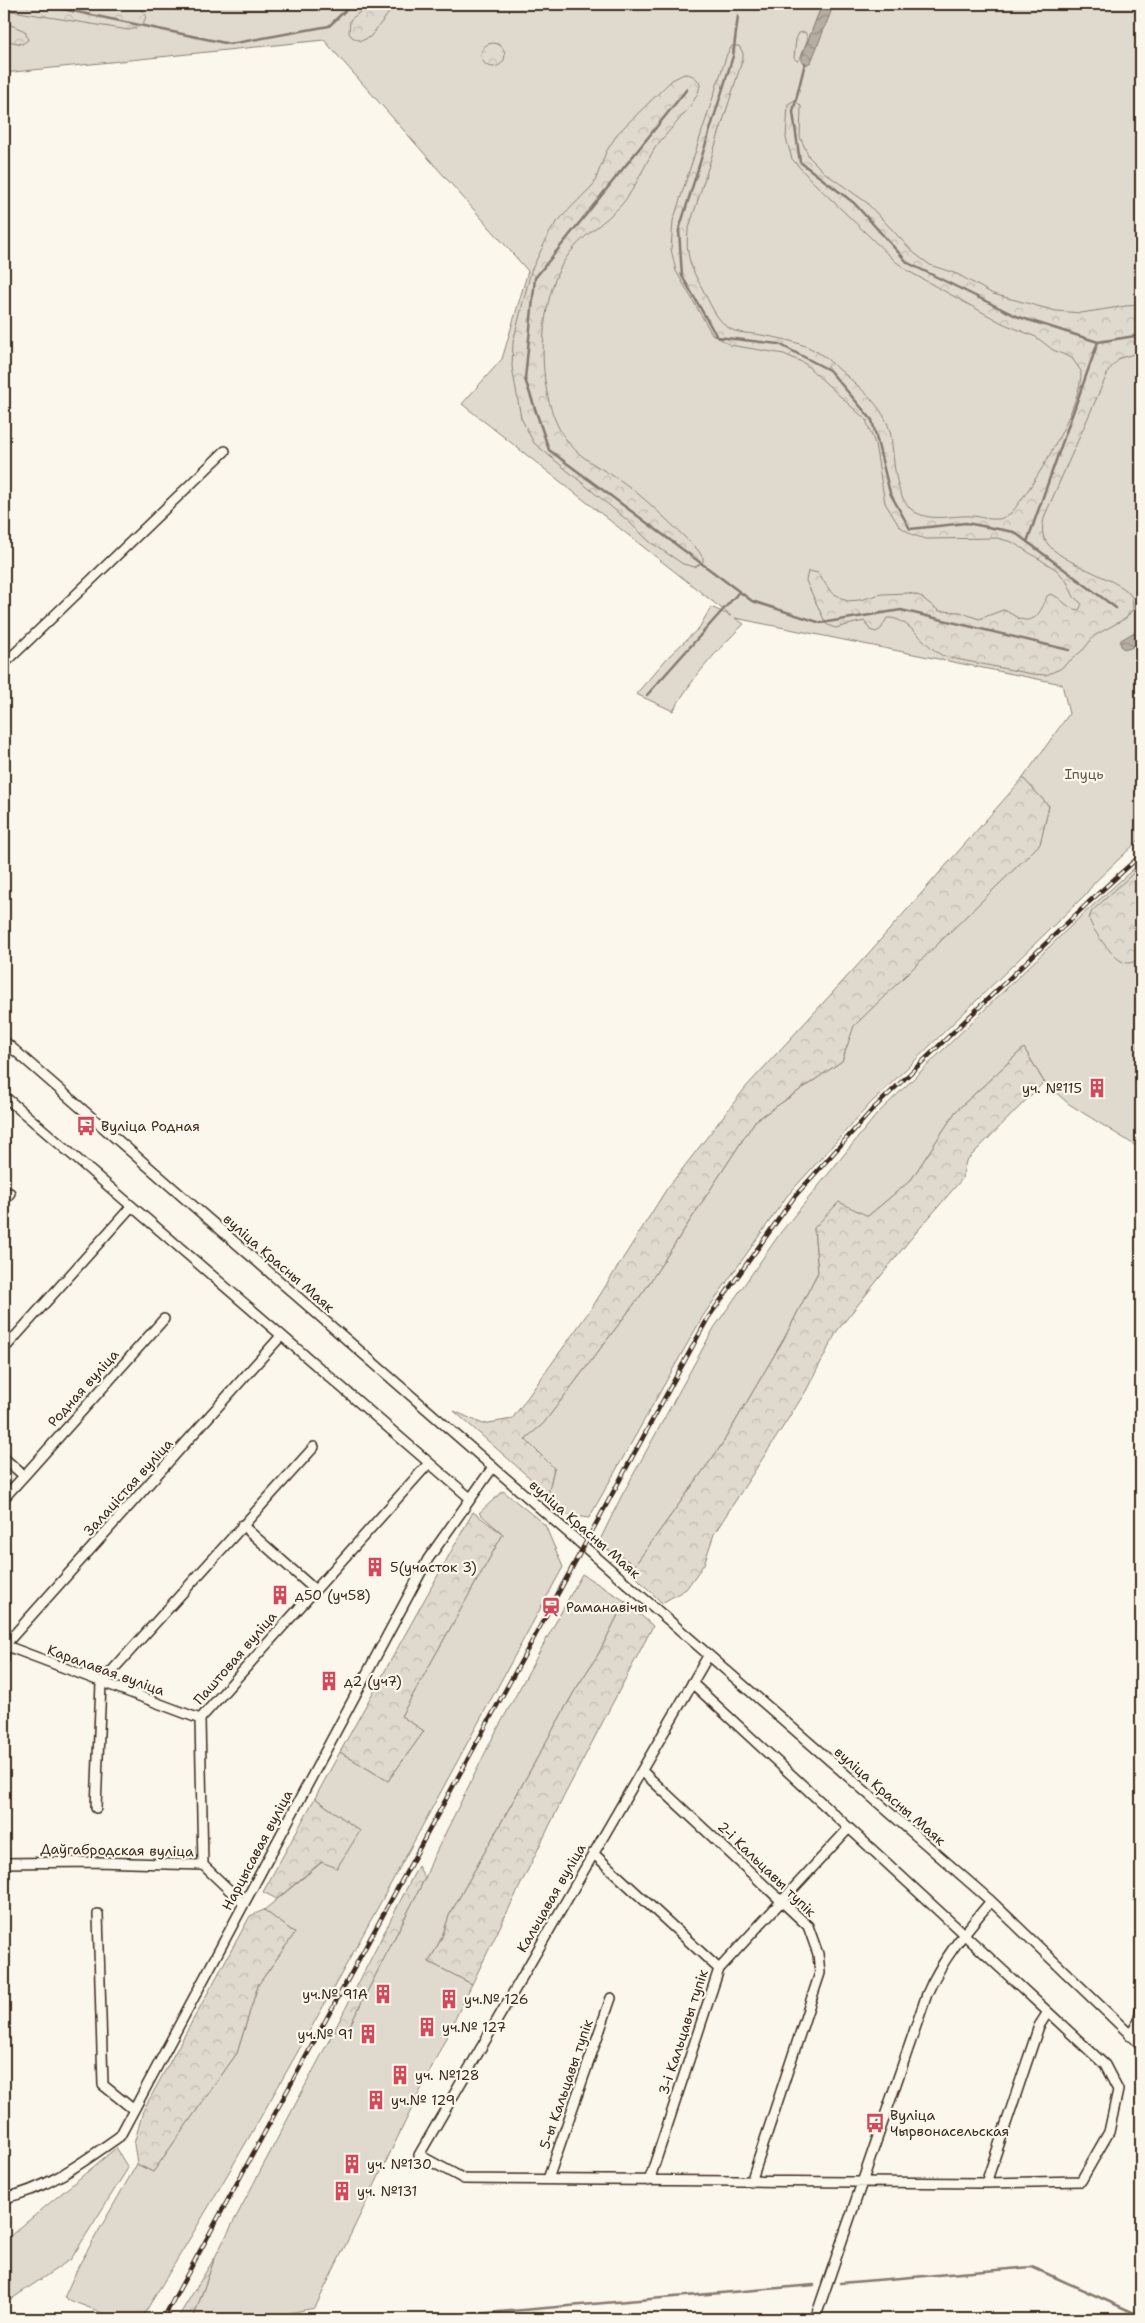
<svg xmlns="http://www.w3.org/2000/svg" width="1145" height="2323" font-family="'Shantell Sans',sans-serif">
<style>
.green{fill:#dfd9ce;stroke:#8d8276}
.forest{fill:url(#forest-crowns);stroke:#8d8276}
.water{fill:url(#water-waves);stroke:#85796d}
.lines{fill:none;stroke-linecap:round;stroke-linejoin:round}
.stream{stroke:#85796d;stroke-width:2.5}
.minor-casing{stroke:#3b2a1e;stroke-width:12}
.minor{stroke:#fbf7ec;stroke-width:9}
.rail-casing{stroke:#3b2a1e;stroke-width:4.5}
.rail{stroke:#fbf7ec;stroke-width:2.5;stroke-dasharray:8;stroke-linecap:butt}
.labels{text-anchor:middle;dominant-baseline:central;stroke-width:4.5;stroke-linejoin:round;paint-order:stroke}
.park-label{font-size:14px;fill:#64564a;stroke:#fbf7ec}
.poi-label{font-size:14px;fill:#3b2a1e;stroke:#fbf7ec;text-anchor:start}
.street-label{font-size:14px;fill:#3b2a1e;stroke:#fbf7ec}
</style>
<defs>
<pattern id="forest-crowns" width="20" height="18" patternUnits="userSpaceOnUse" patternTransform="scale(1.25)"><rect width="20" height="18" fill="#dfd9ce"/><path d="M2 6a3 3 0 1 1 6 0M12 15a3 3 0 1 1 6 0" fill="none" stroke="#c0bab0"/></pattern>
<pattern id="water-waves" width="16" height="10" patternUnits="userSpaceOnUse" patternTransform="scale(1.25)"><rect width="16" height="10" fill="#b6aea2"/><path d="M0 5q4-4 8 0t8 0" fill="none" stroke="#958e83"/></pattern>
</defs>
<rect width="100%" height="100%" fill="#fbf7ec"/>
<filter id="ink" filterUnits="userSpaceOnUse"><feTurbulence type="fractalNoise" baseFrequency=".02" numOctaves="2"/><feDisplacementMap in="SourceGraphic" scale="10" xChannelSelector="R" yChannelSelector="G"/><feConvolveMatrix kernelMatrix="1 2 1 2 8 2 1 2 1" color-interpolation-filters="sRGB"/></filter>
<g filter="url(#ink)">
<path class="green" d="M4 4H1141V838L1095 882 1085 895 869 1105 787 1196 703 1316 589 1518 567 1515 548 1494 554 1468 525 1439 543 1424 644 1291 755 1121 842 1061 853 1026 1040 844 1049 806 1023 778 1069 714 1062 684 735 618 744 624C717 650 692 678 673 711L636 694 669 656 699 628 711 607 731 616 462 404 502 359 528 271 324 40 4 73Z
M1141 862V1149L1069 1104 1044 1082 1024 1048 956 1111 911 1180 868 1216 814 1228 818 1272 785 1337 721 1446 635 1565 598 1544 621 1497 714 1328 781 1232 877 1114 1079 918Z
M503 1491 545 1525 563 1567C425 1819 292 2074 141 2319H118L64 2298 79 2265 137 2164 153 2172 237 2053 258 1985 295 1933 264 1910 360 1831 315 1798 340 1752 388 1781 424 1731 401 1716 503 1534 479 1513Z
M582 1574 625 1601 599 1653 574 1692 449 1916 442 1937 429 1962 472 1984 315 2308 257 2319H193L215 2257 334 2031 346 2033 425 1878 433 1858 492 1739Z
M116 2148 128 2168 71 2259 4 2304V2241Z"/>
<path class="forest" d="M4 4H123L139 8 146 15C145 25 137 29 128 30L6 10 4 9Z
M370 4H391L392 9 370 37 361 41 352 37 349 33 350 20Z
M4 22 25 31 28 40 22 44 4 40Z
M805 32 808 38 800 59 797 61 794 58 796 39 799 33Z
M481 55a12 12 0 1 1 24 0a12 12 0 1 1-24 0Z
M732 46H739L743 53V58L688 231C685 253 691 269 702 288 709 301 716 320 729 328 736 333 747 333 755 334 779 338 806 342 826 358 848 378 882 401 890 431 895 454 892 498 915 512 932 522 952 515 971 516 979 516 988 520 997 519 1002 519 1006 516 1011 513 1033 488 1083 404 1081 371L1072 358 1053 350 1036 337 1002 323 908 271 895 261 812 181 792 159 786 138 788 104 795 100 801 106 800 137 809 157 825 173 866 202 914 253 930 265 957 274 993 294 1056 311 1081 313 1126 306 1141 305V352L1120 358 1109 370 1045 515C1043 522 1041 530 1044 538 1054 561 1108 575 1127 591L1132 597 1133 609 1126 618 1094 636 1084 649 1060 669 1046 675 1032 674 946 657C926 650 909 616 887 618L881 629 876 632 870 630 864 621 835 628 826 624 806 581 808 571 818 573 831 592 847 601 860 600 881 594 909 593 920 596 939 611 960 612 979 619 1003 610C1009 611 1012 615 1018 618 1036 626 1042 609 1047 596L1051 594C1062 598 1068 610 1079 610L1082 604 1074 597 1067 582 1057 570 1012 542 997 538 926 539 913 535 899 526 885 503 875 444 866 420 804 363 784 354 730 345 712 334 676 271 671 249 673 221 727 54Z
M684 74C692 74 696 77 700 84 700 102 666 132 655 148 644 166 636 187 623 203 604 225 580 235 564 261 537 305 534 400 568 442 584 463 611 472 631 488 655 507 676 529 698 550L703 558V562L695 567 683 564 650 542 627 520 534 443 521 418 512 367 513 342 531 271 550 232 556 223 594 184 606 152 618 133 672 80Z
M1023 778 1049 806 1040 844 854 1026 842 1061 755 1121 644 1291 543 1424 525 1439 554 1468 548 1494 454 1411 483 1424 512 1419 593 1306 666 1190 746 1087 867 955Z
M1141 866V899L1138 909 1141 925V957C1136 961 1130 965 1123 962 1113 958 1091 929 1089 918L1092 911Z
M1024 1048 1044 1082 966 1161 962 1179 908 1242 837 1331 806 1391 714 1534 704 1564 686 1589 662 1603 609 1550 635 1565 721 1446 785 1337 818 1272 814 1228 839 1202 868 1216 911 1180 956 1111Z
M473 1512 503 1534 401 1716 424 1731 388 1781 340 1752Z
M625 1601 653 1626 565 1794 472 1984 429 1962 442 1937 449 1916 574 1692 599 1653Z
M315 1798 360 1831 337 1868 321 1862 277 1899 263 1892Z
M418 1866 425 1878 346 2033 334 2031Z
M264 1910 295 1933 258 1985 237 2053 153 2172 137 2164 134 2144 143 2111 250 1916Z
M215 2257 193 2319H177Z"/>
<path class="water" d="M822 4H834L811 62 806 65 802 62V56Z
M1141 628V643L1128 649 1122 648 1120 643 1121 640Z"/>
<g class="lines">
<path class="stream" d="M39 4 230 44 329 26 352 4
M738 16 733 56 679 230 682 276 717 337 779 344 829 370 872 420 890 493 910 529 966 523 1014 532 1116 608
M805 63 793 112 800 162 854 203 908 263 1016 316 1098 342 1027 542
M687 89 535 278 525 379 549 450 752 601 821 623 901 610 1069 650
M1098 342 1141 335
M647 695 739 592
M840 2283 1032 2267 1141 2316
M417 2319 814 2285"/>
<defs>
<path id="minor" d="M4 664 225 451
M4 1041 991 1901 1141 2045
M4 1096 470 1498
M4 1201 10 1193
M4 1349 131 1207
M4 1458 24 1476 4 1498
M24 1476 164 1319
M242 1525 314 1589
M4 1645 200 1719
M708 1656 419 2155 464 2179 986 2183 1081 2181 1109 2132 1118 2090 1105 2065 1048 2012 1039 2026 986 2183
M4 1660V1646L281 1336
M692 1683 1048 2012
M642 1771 808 1926 818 1954 820 1973 751 2182
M96 1808 101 1683 314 1447
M593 1853 719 1969 649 2181
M4 1863 95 1862 203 1865 244 1904
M203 1865 200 1719 429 1463
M98 1914 103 2085 134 2110
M719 1969 849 1828
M1130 2036 1138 2022 1141 2008
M548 2179 611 1998
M4 2198C48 2189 84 2161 120 2136L428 1559 493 1467
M815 2319 927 1994C942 1959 966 1931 991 1901"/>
</defs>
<use href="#minor" class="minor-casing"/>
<use href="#minor" class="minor"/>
<defs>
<path id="rail" d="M163 2319 708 1318 795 1196 873 1109 1089 902 1141 855"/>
</defs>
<use href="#rail" class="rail-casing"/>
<use href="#rail" class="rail"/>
</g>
</g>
<defs>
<symbol id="building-bare" viewBox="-9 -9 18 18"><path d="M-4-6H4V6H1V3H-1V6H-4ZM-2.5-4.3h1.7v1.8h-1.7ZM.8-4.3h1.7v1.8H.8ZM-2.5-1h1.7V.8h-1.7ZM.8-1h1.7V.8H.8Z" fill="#d1495b" stroke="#fbf7ec" stroke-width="2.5" paint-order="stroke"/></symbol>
<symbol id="bus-bare" viewBox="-9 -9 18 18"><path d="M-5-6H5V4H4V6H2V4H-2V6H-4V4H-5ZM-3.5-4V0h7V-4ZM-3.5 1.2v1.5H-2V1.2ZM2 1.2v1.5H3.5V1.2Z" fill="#d1495b" stroke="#fbf7ec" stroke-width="2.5" paint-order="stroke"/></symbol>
<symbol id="station-bare" viewBox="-9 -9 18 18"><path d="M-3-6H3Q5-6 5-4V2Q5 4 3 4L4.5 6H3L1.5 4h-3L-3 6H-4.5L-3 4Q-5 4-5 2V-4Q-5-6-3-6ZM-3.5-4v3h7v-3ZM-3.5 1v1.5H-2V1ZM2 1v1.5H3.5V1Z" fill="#d1495b" stroke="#fbf7ec" stroke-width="2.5" paint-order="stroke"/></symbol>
</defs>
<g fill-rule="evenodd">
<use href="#building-bare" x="1083" y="1074" width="28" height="28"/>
<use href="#bus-bare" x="72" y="1112" width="28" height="28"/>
<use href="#building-bare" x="361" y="1553" width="28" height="28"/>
<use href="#building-bare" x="266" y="1581" width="28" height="28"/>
<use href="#station-bare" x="537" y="1593" width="28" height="28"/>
<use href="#building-bare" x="315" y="1667" width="28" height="28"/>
<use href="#building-bare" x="369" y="1980" width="28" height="28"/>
<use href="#building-bare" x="435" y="1985" width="28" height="28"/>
<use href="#building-bare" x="413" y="2013" width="28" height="28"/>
<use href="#building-bare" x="354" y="2020" width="28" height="28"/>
<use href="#building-bare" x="386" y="2061" width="28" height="28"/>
<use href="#building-bare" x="362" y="2086" width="28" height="28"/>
<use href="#bus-bare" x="861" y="2109" width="28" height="28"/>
<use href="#building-bare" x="338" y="2150" width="28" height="28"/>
<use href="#building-bare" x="328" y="2177" width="28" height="28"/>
</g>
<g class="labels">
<g class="park-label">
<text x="1084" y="774">Іпуць</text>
</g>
<g class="poi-label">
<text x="1082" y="1088" text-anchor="end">уч. №115</text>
<text x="101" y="1126">Вуліца Родная</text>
<text x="390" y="1567">5(участок 3)</text>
<text x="295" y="1595">д50 (уч58)</text>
<text x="566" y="1607">Раманавічы</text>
<text x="344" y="1681">д2 (уч7)</text>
<text x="368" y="1994" text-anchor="end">уч.№ 91А</text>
<text x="464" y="1999">уч.№ 126</text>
<text x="442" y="2027">уч.№ 127</text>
<text x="353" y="2034" text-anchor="end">уч.№ 91</text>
<text x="415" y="2075">уч. №128</text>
<text x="391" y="2100">уч.№ 129</text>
<text x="890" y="2115">Вуліца<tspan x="890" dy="16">Чырвонасельская</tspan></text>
<text x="367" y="2164">уч. №130</text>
<text x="357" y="2191">уч. №131</text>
</g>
<g class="street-label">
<text transform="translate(279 1263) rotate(41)">вуліца Красны Маяк</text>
<text transform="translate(83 1388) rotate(-48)">Родная вуліца</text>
<text transform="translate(128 1487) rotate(-48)">Залацістая вуліца</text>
<text transform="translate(585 1529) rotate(41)">вуліца Красны Маяк</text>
<text transform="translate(235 1658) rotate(-49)">Паштовая вуліца</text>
<text transform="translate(106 1670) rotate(20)">Каралавая вуліца</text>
<text transform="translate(890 1796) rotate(41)">вуліца Красны Маяк</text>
<text transform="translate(117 1850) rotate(1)">Даўгабродская вуліца</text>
<text transform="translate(257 1850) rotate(-62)">Нарцысавая вуліца</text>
<text transform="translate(767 1869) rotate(44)">2-і Кальцавы тупік</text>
<text transform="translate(551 1898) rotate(-60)">Кальцавая вуліца</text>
<text transform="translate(683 2032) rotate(-72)">3-і Кальцавы тупік</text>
<text transform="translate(566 2084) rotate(-71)">5-ы Кальцавы тупік</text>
</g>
</g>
<rect width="1145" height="2323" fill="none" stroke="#fbf7ec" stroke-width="20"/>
<rect x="10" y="10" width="1125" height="2303" fill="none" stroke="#3b2a1e" stroke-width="2" filter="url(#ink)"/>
</svg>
